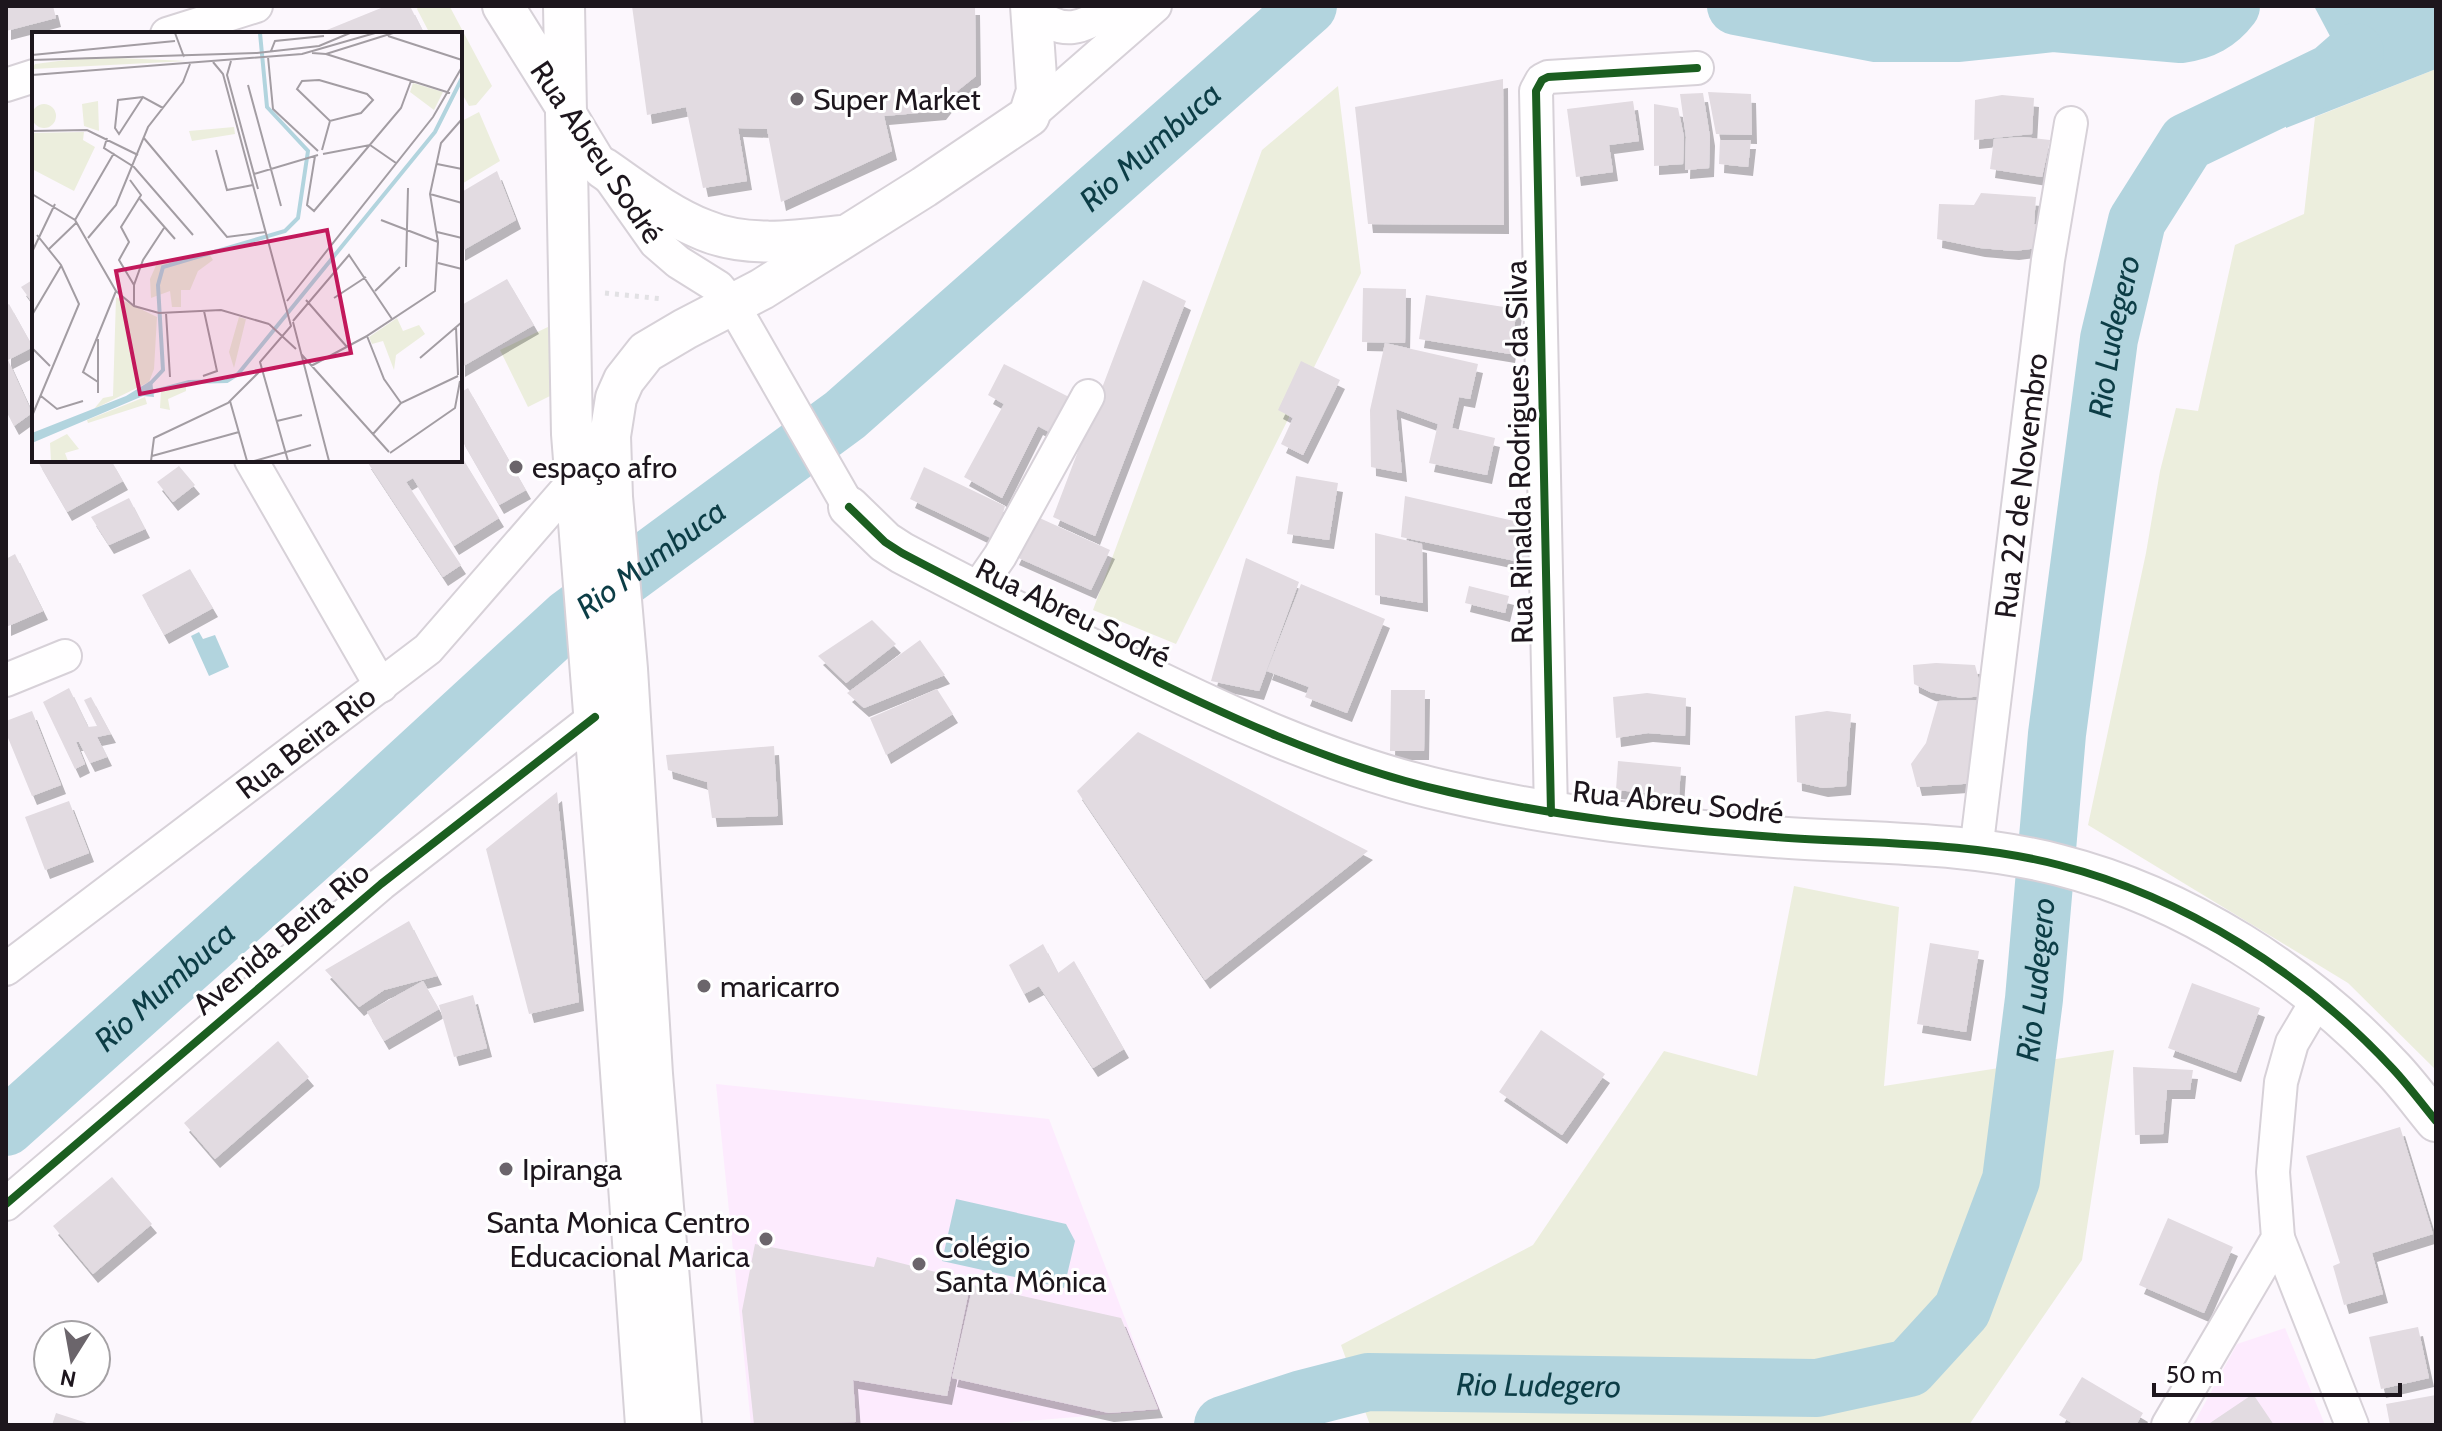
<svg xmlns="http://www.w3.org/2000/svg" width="2442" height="1431" font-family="Cabin,sans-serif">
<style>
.built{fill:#fdebfe}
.green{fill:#eceedd}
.water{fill:#b2d4de}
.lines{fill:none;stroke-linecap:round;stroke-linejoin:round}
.river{stroke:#b2d4de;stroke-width:58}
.building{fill:#e2dbe1;filter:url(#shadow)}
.minor-casing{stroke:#d7d1d8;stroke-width:36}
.major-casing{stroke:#d7d1d8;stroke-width:44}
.path{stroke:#e2e1e4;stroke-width:5;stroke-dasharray:4 6;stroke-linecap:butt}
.minor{stroke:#fffeff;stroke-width:32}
.major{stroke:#fffeff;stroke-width:40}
.cycleway-casing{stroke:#fff;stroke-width:13}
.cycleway{stroke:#1b5e20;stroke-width:8}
.poi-dot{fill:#6b656b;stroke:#fff;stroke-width:3}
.labels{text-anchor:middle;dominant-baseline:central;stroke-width:6;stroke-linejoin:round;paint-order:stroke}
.poi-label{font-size:30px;fill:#1d161d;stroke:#fff;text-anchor:start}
.street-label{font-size:30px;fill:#1d161d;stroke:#fff}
.water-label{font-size:32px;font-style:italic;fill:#0c3d46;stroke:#fff}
.inset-river{fill:none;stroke:#b2d4de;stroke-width:4}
.inset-road{fill:none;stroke:#a39da3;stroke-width:2}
.view{fill:#c2185b;fill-opacity:0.15;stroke:#c2185b;stroke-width:4}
.inset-edge{fill:none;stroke:#1d161d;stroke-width:4}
</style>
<defs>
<filter id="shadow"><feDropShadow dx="5" dy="9" stdDeviation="0" flood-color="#0004"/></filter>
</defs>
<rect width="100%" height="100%" fill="#fcf7fd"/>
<path class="built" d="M716 1084 1049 1119 1160 1410 979 1425H751Z
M2285 1328 2325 1425H2193L2237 1344Z"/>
<path class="green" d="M419 6 450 7 492 86 476 105 469 106 460 90V34H430L417 9Z
M2436 69V1070L2348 983 2088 825 2146 553 2160 471 2176 408 2198 411 2235 245 2304 214 2315 117Z
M1338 86 1361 273 1176 644 1093 610 1262 150Z
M479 112 500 161 460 185V122Z
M552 325 550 396 528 407 500 350Z
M1794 886 1899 907 1884 1086 2114 1050 2082 1260 1969 1425H1370L1341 1345 1533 1245 1664 1051 1757 1076Z"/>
<path class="water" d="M2314 6H2436V69L2286 128 2287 80 2331 38Z
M199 632 203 639 215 635 229 667 209 676 191 636Z
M956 1199 1066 1224 1075 1241 1064 1288 942 1261Z"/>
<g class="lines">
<g class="river">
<path d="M1736 6 1876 33H1959L2054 23 2181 34C2203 31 2218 23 2231 6"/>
<path id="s1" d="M6 1127 358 812 569 618 845 415 1308 6"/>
<path id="s2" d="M1223 1425 1302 1399 1368 1382 1817 1388 1909 1368 1962 1310 2011 1180 2034 999 2057 734 2109 339 2137 221 2187 142 2331 73 2355 52"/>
</g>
</g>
<path class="building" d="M6 6H53L56 18 6 31Z
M386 6H410L424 34H317Z
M632 6H975L976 76 956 92 941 111 884 116 892 151 781 202 767 129 738 128 747 181 703 188 686 107 647 115Z
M1503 79 1504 225 1368 224 1355 107Z
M1708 92 1751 94 1752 135 1716 134Z
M1703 93 1710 137 1709 168 1685 170 1686 137 1680 94Z
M2002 95 2034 98 2032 134 1974 140 1975 100Z
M1633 101 1639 141 1609 145 1613 172 1576 177 1567 109Z
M1654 104 1678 108 1684 137 1683 164 1654 166Z
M2023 137 2050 140 2042 177 1990 169 1994 139Z
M1720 140H1751L1748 167 1719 164Z
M497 171 516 220 460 252V193Z
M1981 193 2036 197 2034 224 2049 227 2046 247 2014 251 1980 248 1937 239 1939 204 1974 205Z
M34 279V305L21 287Z
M507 279 534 325 460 368V306Z
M1143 280 1186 301 1095 536 1053 517Z
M1363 288 1406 289 1405 343 1362 342Z
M1426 295 1517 309 1510 354 1419 339Z
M9 304 33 347 8 360 32 413 14 426 6 411V306Z
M1385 343 1478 364 1470 399 1459 397 1452 428 1495 438 1487 475 1429 463 1438 424 1396 409 1402 473 1371 467 1370 410Z
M1301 361 1340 380 1303 455 1281 444 1293 418 1278 410Z
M1004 364 1069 397 1051 433 1038 426 1002 498 964 477 1004 404 988 395Z
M468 388 526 490 499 505 460 437V393Z
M460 454 499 518 454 546 413 478 406 482 461 565 443 577 366 460H460Z
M37 460H111L123 481 67 512Z
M179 466 195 485 173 502 157 482Z
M924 467 1005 506 995 540 910 499Z
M1296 476 1338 483 1329 540 1287 534Z
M1405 496 1536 526 1529 564 1401 537Z
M129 498 145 529 109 545 91 517Z
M1033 515 1110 550 1091 590 1014 556Z
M1375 533 1422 544 1423 603 1375 595Z
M15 554 43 611 6 627V559Z
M1246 558 1299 582 1259 691 1211 681Z
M190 569 213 608 164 635 142 595Z
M1301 584 1385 619 1347 713 1305 697 1309 687 1267 671Z
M1469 586 1509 596 1505 613 1465 603Z
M872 620 896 644 846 683 818 656Z
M920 640 945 675 864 708 847 693Z
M1936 663 1975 665 1983 696 1962 698 1930 692 1914 684 1913 665Z
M69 688 88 727 97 726 84 700 91 697 111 734 97 737 107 757 90 763 79 742H76L85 764 75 769 43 702Z
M937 689 953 714 886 755 870 718Z
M1391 690H1425L1424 751H1390Z
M1647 693 1686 698 1685 736 1648 733 1616 738 1613 697Z
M1981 700 1978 783 1917 787 1911 764 1926 743 1938 701Z
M32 711 61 785 32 796 6 733V721Z
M1827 711 1851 714 1846 786 1823 788 1797 782 1795 716Z
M1138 732 1368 851 1205 980 1077 791Z
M774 746 778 816 712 818 707 782 668 770 666 755Z
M1618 761 1681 767 1679 796 1616 790Z
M557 792 579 1002 529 1014 486 849Z
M69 801 89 853 45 870 25 817Z
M409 921 437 976 384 990 359 1007 325 970Z
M1930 943 1979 951 1966 1032 1917 1024Z
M1043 944 1058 973 1074 961 1124 1049 1093 1068 1039 986 1024 994 1009 965Z
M423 981 439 1009 384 1041 367 1012Z
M2192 983 2260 1008 2236 1073 2168 1048Z
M473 995 487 1048 454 1057 439 1005Z
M1541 1030 1605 1074 1562 1135 1499 1092Z
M278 1041 309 1077 215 1159 184 1123Z
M2133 1067 2193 1070 2190 1090H2167L2163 1134 2135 1135Z
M2400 1127 2433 1234 2372 1253 2383 1294 2344 1305 2333 1266 2340 1263 2306 1156Z
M112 1177 152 1224 93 1274 53 1226Z
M2168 1218 2233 1247 2204 1313 2139 1285Z
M755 1244 874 1267 877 1257 971 1281 947 1396 853 1380 856 1422 754 1425 742 1311Z
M973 1285 1121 1318 1158 1409 1109 1413 952 1378Z
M2418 1327 2429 1378 2381 1389 2369 1337Z
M2082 1377 2143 1413 2136 1425H2075L2059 1415Z
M2253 1394 2274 1425H2207Z
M2436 1395V1425H2390L2386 1404Z
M56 1413 90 1424V1425H52Z"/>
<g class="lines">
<defs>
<g id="minor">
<path d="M1031 10C1062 37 1084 30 1113 6"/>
<path d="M167 34 256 6"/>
<path d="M6 85 34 76"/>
<path d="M565 105 603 168 656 243 678 262 718 287 733 305 849 507"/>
<path d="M1029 116 1155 6"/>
<path d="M251 460 381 686"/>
<path d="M975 592 1000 556 1088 396"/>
<path d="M6 680 65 656"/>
<path d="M1551 813 1536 91 1542 80 1548 77 1697 68"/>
<path id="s3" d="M1976 851 2048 260 2071 123"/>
<path id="s4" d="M6 969 428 649 575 480"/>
<path d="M6 1204 381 884 595 717"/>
<path d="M2278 1238 2352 1425"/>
<path d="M2168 1425 2278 1238 2273 1172 2281 1082 2292 1043 2318 999"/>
</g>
<path id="major" d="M503 6 565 105
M564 6 572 434 608 889 646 1425
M603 168C635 190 668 216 704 230 746 248 796 241 840 236
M849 507 885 542 902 553C972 590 1042 625 1113 660 1220 713 1332 766 1449 792 1556 817 1666 829 1775 837 1869 844 1967 841 2059 865 2185 897 2305 974 2393 1069 2408 1085 2422 1104 2436 1121
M681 1425 652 1074 627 669 612 497 610 436 616 398 624 380 646 352 685 329 762 289 924 187 1029 116 1037 91 1031 6"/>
</defs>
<use href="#minor" class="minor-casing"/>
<use href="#major" class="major-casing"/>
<path class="path" d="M605 293 663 299"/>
<use href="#minor" class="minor"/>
<use href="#major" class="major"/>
<defs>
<path id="cycleway" d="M849 507 885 542 902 553C972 590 1042 625 1113 660 1220 713 1332 766 1449 792 1556 817 1666 829 1775 837 1869 844 1967 841 2059 865 2185 897 2305 974 2393 1069 2408 1085 2422 1104 2436 1121
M1551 813 1536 91 1542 80 1548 77 1697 68
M6 1204 381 884 595 717"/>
</defs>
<use href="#cycleway" class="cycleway-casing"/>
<use href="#cycleway" class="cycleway"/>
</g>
<g class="poi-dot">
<circle cx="797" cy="99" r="8"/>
<circle cx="516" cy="467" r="8"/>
<circle cx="704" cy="986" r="8"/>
<circle cx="506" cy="1169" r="8"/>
<circle cx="766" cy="1239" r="8"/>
<circle cx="919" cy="1264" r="8"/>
</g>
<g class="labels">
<g class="poi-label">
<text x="813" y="99">Super Market</text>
<text x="532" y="467">espaço afro</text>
<text x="720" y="986">maricarro</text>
<text x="522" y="1169">Ipiranga</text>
<text x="750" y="1222" text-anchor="end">Santa Monica Centro<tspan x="750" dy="34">Educacional Marica</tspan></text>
<text x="935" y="1247">Colégio<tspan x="935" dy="34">Santa Mônica</tspan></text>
</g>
<g class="street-label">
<text transform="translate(597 152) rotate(56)">Rua Abreu Sodré</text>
<text transform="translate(1519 452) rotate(-91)">Rua Rinalda Rodrigues da Silva</text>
<text stroke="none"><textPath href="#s3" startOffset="368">Rua 22 de Novembro</textPath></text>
<text transform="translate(1073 613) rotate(26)">Rua Abreu Sodré</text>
<text stroke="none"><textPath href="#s4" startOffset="376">Rua Beira Rio</textPath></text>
<text transform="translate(1678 802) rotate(6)">Rua Abreu Sodré</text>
<text transform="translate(281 938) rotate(-40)">Avenida Beira Rio</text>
</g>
<g class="water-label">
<text stroke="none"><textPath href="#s1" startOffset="1508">Rio Mumbuca</textPath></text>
<text stroke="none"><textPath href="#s2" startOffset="1762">Rio Ludegero</textPath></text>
<text stroke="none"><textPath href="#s1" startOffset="860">Rio Mumbuca</textPath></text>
<text stroke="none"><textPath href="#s2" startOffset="1114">Rio Ludegero</textPath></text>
<text stroke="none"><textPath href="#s1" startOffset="212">Rio Mumbuca</textPath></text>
<text stroke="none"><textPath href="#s2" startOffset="322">Rio Ludegero</textPath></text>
</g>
</g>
<g transform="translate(32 32)">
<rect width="430" height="430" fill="#fcf7fd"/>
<path d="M58 25 110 27 156 29 0 37 3 32ZM381 51 411 60 402 78 378 60ZM66 69 67 99 52 94 50 72ZM0 84a12 12 0 1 1 24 0a12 12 0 1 1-24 0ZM202 95 203 102 160 109 157 99ZM52 100 51 108 63 115 42 159 0 137V101ZM176 220 181 228 166 239 158 258H149V275H140L138 259 119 266 118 247 126 229ZM84 265 125 285 122 337 117 350 62 377 71 366 81 364ZM207 285 214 287 202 336 197 320ZM365 286 371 299 387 293 393 302 364 323 362 338 351 309 340 312 337 305ZM154 354V359L136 367 138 378 128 376 129 358ZM113 365 115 372 56 391 55 388ZM35 402 47 417 33 421 36 429H19L18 411Z" fill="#eceedd"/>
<path d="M120 348 122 365 111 364 0 411V401L94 364Z" fill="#b2d4de"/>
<path class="inset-river" d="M117 353 131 338 126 253 131 235 253 199 266 186 276 119 235 75 228 1M116 361 157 350 195 349 206 342 403 100 430 46"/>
<path class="inset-road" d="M143 1 152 25M356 4 430 28M239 19 243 9 292 4M280 21 294 22 361 1M294 22 418 61M0 23 143 9M236 25 241 77 286 119M0 28 225 21 287 14 318 1M199 29 195 43 226 157M181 30 191 42 259 294 228 330 256 429M0 43 270 22 343 1M287 48 335 62 341 68 329 81 298 89 265 57 270 49ZM216 53 249 174M111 65 86 68 83 96 87 102 111 65 131 76M0 99 55 98 106 123M111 105 195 205 234 200M75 106 72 116 102 135 161 203M184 118 195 158 221 153M290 118 298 89M291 122 338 113 364 131M283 124 275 173 282 179 369 76 379 49M405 132 430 137M222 142 286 123M98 148 109 163 89 195 97 210 87 228 102 253M0 162 43 188 84 259 102 274 127 281 189 278 237 292M398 162 430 171M108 167 143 207M43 188 82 121M349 188 406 210M405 200 430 206M56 206 84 173 116 95 151 50 158 32M17 217 44 191M0 220 23 172M406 231 430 237M374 235 376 156M343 259 368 235M302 266 334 245M274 268 315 315M255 269 401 85 430 35M102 274V253L111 228 132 196M134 281 138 345M0 283 29 234M261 289 317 223 360 287M261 290 297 429M237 292 264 317M424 295 426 343M66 307V361M0 316 18 334M270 323 357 420M388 326 430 290M279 334 335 304M171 344 185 339 172 279M66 350 51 340 84 259M9 364 25 377 51 369M198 369 215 429M369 371 352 347 335 304 403 259 406 210 398 162 409 111 430 87M0 384 47 272 29 233 5 203M245 389 270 383M341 402 369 371 426 344M358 421 423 376 428 349M120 424 207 400M119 429 122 406 196 371 230 337M222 429 279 413"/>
<path class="view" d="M295 198 319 321 108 362 84 239Z"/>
<rect width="430" height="430" class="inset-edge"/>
</g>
<rect width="2442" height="1431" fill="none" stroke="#1d161d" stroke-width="16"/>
<g transform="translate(72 1359) rotate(191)"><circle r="38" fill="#ffffff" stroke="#a5a2a5" stroke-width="2"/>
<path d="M0-6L14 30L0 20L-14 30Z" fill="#6b656b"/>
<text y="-12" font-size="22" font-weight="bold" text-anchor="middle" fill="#1d161d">N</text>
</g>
<path d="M2154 1383v12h246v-12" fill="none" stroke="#1d161d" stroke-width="4"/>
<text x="2166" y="1383" font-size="24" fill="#1d161d" stroke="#ffffff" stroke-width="6" paint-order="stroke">50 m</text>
</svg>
